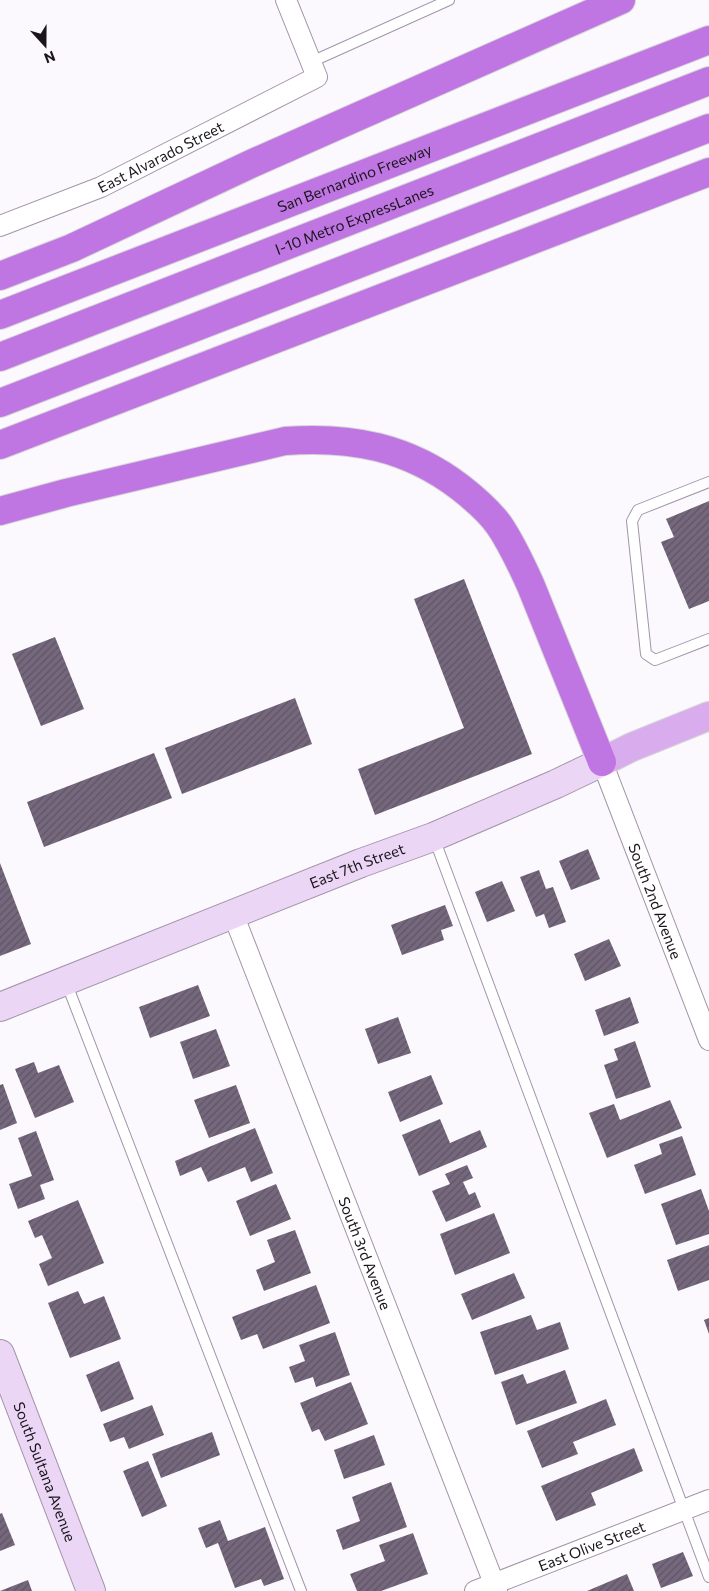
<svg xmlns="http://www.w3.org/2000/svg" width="709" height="1591" font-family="Commissioner,sans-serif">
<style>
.building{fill:url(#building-hatch)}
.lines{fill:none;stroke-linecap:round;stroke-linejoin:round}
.lane-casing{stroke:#a294a9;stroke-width:12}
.street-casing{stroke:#a294a9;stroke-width:22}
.secondary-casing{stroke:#a294a9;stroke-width:30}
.primary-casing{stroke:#d6d5d6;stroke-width:30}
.highway-casing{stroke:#d6d5d6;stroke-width:30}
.lane{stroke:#fff;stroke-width:10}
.street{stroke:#fff;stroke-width:20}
.secondary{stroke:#ecd6f6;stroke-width:28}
.primary{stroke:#d9acee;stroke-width:28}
.highway{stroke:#bf75e2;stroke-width:28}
.labels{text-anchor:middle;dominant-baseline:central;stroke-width:4.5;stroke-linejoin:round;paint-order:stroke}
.street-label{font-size:15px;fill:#1a151c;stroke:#fcf9fe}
</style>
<defs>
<pattern id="building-hatch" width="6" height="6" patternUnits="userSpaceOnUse" patternTransform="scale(1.25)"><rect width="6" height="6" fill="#75687c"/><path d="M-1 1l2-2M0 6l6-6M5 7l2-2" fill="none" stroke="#5f5465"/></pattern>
</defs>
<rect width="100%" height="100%" fill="#fcf9fe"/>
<path class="building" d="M709 501V601L689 609 661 542 674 537 666 519Z
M464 579 532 754 375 815 358 769 464 728 414 599Z
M55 637 84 709 41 726 12 654Z
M295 698 312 744 182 794 165 748Z
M154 753 172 798 44 847 27 802Z
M588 849 600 879 571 890 559 861Z
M0 863 31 944 0 956Z
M539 870 546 889 553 887 566 922 549 928 544 914 536 917 520 877Z
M502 881 515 911 487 922 475 892Z
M445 905 453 926 441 930 444 940 402 955 391 925Z
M609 939 621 966 585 981 574 954Z
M198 985 210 1016 150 1038 139 1007Z
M630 997 639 1023 604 1036 595 1010Z
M398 1017 411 1053 378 1064 365 1029Z
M216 1029 230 1066 193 1079 180 1042Z
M635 1041 651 1087 616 1099 604 1065 618 1060 614 1049Z
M34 1062 38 1073 59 1065 74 1102 35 1118 15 1069Z
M431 1075 443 1104 400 1122 388 1092Z
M3 1084 17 1123 0 1130V1085Z
M236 1085 250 1123 209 1138 194 1100Z
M670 1100 682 1128 607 1158 589 1113 614 1104 620 1120Z
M440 1119 450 1143 480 1130 487 1147 419 1176 402 1135Z
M255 1128 273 1173 251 1182 245 1167 208 1182 201 1167 180 1176 175 1161Z
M36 1131 54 1180 40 1185 45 1199 18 1209 9 1184 32 1176 18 1138Z
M682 1136 696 1175 645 1194 634 1165 662 1154 659 1144Z
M467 1165 473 1178 463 1182 469 1195 475 1192 481 1207 446 1222 432 1191 450 1184 445 1174Z
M276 1184 291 1219 250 1236 236 1201Z
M701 1189 709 1211V1234L676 1245 661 1204Z
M78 1200 104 1263 48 1286 39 1264 52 1258 42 1235 35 1238 28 1221Z
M494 1213 510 1253 455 1275 440 1234Z
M295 1230 311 1273 264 1291 256 1270 275 1262 267 1240Z
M709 1245V1280L678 1291 667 1260Z
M514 1273 525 1298 472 1320 461 1294Z
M316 1285 330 1323 263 1349 257 1334 241 1340 232 1317Z
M78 1291 84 1304 104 1296 121 1339 70 1358 48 1303Z
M531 1315 537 1330 560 1322 569 1349 495 1375 480 1332Z
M709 1318V1334L704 1320Z
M335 1332 350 1375 316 1387 313 1377 295 1383 289 1367 305 1361 299 1345Z
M119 1361 134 1399 101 1412 86 1375Z
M565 1370 577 1403 516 1425 501 1382 523 1374 527 1384Z
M351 1382 368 1424 325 1441 319 1429 312 1432 300 1403Z
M606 1399 616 1425 573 1442 578 1454 542 1468 527 1431Z
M152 1405 164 1435 129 1449 124 1437 110 1442 103 1424Z
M212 1432 220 1455 161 1478 152 1454Z
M374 1435 385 1465 344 1479 334 1450Z
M634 1448 643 1471 591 1493 596 1505 556 1521 541 1486Z
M148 1461 167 1506 142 1517 123 1471Z
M391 1482 407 1527 343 1550 336 1530 360 1521 352 1497Z
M2 1513 15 1545 0 1551V1514Z
M220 1520 228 1541 265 1527 284 1579 264 1586 261 1579 235 1588 218 1543 206 1548 198 1528Z
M413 1533 428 1574 381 1591H357L350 1574 385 1561 379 1545Z
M683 1552 693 1576 661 1588 652 1564Z
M627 1574 634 1591H587Z
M28 1580 32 1591H0Z"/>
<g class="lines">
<defs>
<path id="lane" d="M311 62 449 0
M709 482 638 510 632 521 646 654 655 660 709 639
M434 838 709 1577
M66 982 301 1591"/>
<g id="street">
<path id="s1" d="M0 226 101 187 317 77 286 0"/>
<path id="s2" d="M602 762 709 1040"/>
<path id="s3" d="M233 914 497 1591"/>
<path id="s4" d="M475 1591 709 1500"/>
</g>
<g id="secondary">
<path id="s5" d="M0 1007 361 863 433 837 556 784 602 762"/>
<path id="s6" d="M0 1354 91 1591"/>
</g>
<path id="primary" d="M602 762 632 747 709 716"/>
<g id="highway">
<path d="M0 276 72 248 253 163 621 0"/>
<path id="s7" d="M0 315 709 40"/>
<path id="s8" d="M0 357 709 81"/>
<path d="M0 403 709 128"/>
<path d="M0 445 709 172"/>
<path d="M0 511 66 493 285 441C351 436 408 447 461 488 475 499 489 511 499 525 512 544 522 566 531 586L602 762"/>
</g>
</defs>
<use href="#lane" class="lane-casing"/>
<use href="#street" class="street-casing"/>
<use href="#secondary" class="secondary-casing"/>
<use href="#primary" class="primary-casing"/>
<use href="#highway" class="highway-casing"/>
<use href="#lane" class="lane"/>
<use href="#street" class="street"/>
<use href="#secondary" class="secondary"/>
<use href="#primary" class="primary"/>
<use href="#highway" class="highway"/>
</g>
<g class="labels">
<g class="street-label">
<text stroke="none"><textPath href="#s1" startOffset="175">East Alvarado Street</textPath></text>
<text stroke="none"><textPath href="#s7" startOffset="380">San Bernardino Freeway</textPath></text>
<text stroke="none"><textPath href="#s8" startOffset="380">I-10 Metro ExpressLanes</textPath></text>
<text stroke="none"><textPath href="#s5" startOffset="384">East 7th Street</textPath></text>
<text stroke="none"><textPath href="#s2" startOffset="149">South 2nd Avenue</textPath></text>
<text stroke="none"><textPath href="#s3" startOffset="364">South 3rd Avenue</textPath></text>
<text stroke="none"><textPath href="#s6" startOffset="126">South Sultana Avenue</textPath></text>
<text stroke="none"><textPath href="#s4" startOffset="125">East Olive Street</textPath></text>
</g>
</g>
<g transform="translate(45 45) rotate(159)" stroke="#fcf9fe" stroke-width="4" paint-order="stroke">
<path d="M0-4L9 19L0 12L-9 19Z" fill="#1a151c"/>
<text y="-8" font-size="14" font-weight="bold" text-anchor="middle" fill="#1a151c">N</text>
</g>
</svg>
